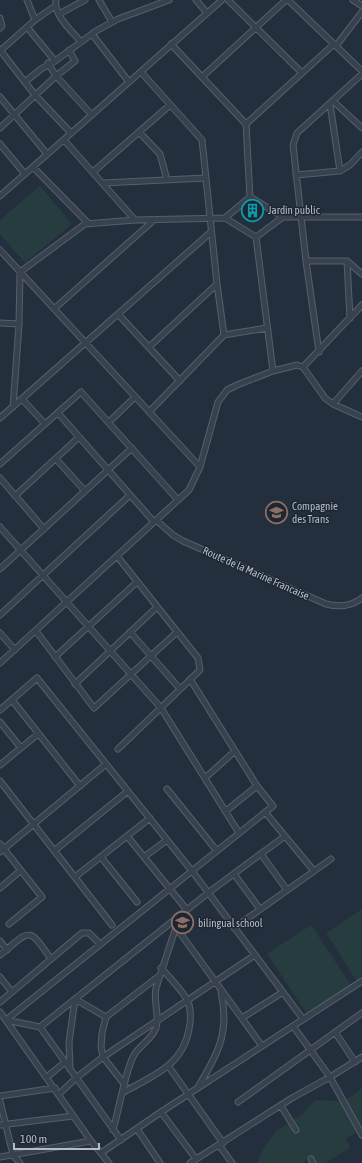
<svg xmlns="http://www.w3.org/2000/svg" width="362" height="1163" font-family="'Asap Condensed',sans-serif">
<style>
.green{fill:#263c3f}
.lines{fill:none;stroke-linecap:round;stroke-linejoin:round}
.minor-casing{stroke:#565f6c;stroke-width:7}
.minor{stroke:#38414e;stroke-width:5}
.labels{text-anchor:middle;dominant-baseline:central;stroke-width:3;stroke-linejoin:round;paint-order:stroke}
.poi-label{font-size:11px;fill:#b4bcc9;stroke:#1d2633;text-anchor:start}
.street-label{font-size:11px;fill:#b4bcc9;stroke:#1d2633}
</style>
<rect width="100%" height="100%" fill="#242f3e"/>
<path class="green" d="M40 186 72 224 25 263 0 234V220Z
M362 909V976L356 980 326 933Z
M311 925 351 985 307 1014 267 954Z
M362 1086V1130L346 1138 350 1148 325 1163H312L308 1157 302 1163H257L264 1148 276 1131 304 1113 315 1100 340 1101 352 1096 361 1089Z"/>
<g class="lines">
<defs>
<path id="minor" d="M27 0 35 20
M56 0C53 15 72 31 81 42
M99 0 112 22
M196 0 207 13
M228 0 302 73
M288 0 362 71
M353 0 362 6
M59 14 85 0
M0 18 2 26 0 28
M27 27 55 61
M92 34 129 82
M171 44 246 124
M336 46 362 12
M0 50 35 95 71 133
M0 51 35 20 55 6
M48 63 56 76 92 115
M141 72 202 140 217 284 224 335
M203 76 286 0
M25 82 41 69 55 61 96 31 118 19 169 0
M0 97 47 154
M333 101 362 128
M330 104 340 171
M0 128 56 76 75 61 69 50
M139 132 160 154 167 180
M64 140 135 220
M0 144 25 174
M33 167 88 223
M93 172 170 105
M296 175 340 171 350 165 362 152
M103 183 206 178
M0 196 222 0
M250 197 246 124 334 44
M250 197 283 217 256 237 225 218Z
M283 217H362
M256 237 273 371
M0 250 200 467
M306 261H347L362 274
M347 261 350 318
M54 309 154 220
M118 314 180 381
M0 323 19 324
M149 347 217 284
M319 352 306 261 293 145 297 133 362 74
M303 367 362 305
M22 399 45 424
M333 404 362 371
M13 407 19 324 20 272 85 224 135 220 225 218
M149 412 224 335 267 328
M58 413 154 522
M0 418 211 232
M109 422 135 397
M56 459 85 491
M0 464 81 392 178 500
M0 478 44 529
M15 496 79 437
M156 520 173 535 183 541 326 604C339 607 350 607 362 598
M0 527 161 708 239 833
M117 556 198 658 200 670 118 749
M0 569 132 448
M0 615 130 495
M36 631 94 708 177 632
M130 632 180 689
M0 633 15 650
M55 657 137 582
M0 663 189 490 200 467 218 402 227 390 237 385 273 371 297 365 303 367 325 398 333 404 362 417
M75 684 157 607
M12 700 80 786
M0 710 37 678 192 871 303 1019
M0 722 21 748
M0 765 38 734
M205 778 235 751
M0 781 112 925
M167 789 217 851
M226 811 257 786
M265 812 314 871
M127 836 187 910
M0 844 42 897 9 924
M54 851 128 791
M0 852 106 764
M261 854 287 890
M101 857 137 902
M144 857 167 840
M234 874 260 909
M75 877 150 818
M0 888 20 871
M175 926 262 1046
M234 928 331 859
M0 941 7 950
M0 955C31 930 27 925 51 959
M0 977 12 992
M0 1002 82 933H89L100 944
M0 1012 91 1141 109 1163
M242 1018 283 992
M6 1020 273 806 257 786 190 679
M6 1020 40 1027 121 1140
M293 1026 330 1077 362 1135
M40 1027 208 893 285 836
M335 1032 355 1062
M169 1067 223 1143
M70 1069 69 1042 75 999 106 1017
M47 1077 65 1062
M125 1085 103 1057 101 1047 102 1033 106 1017 159 976
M198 1087C218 1054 230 1032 221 992
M122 1093C152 1076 183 1066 189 1029 191 1021 191 1009 188 1002 184 992 169 977 161 968
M59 1094 76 1078 103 1057 255 955
M0 1096 55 1088
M0 1101 13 1155 20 1163
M238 1102 362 1013
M281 1106 296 1130
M161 1112 196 1159
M0 1125 73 1116
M137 1129 160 1163
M113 1130C119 1110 125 1071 134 1055 140 1045 152 1039 156 1028 160 1015 153 1002 156 988L176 927
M219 1145 232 1163
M101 1153 161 1112 362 981
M0 1157 91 1141
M311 1159 313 1163
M190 1163 292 1098 330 1077 362 1057"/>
</defs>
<use href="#minor" class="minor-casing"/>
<use href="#minor" class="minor"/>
</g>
<defs>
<symbol id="building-ring" viewBox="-11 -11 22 22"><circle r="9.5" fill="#1d2633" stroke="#0f9aa8" stroke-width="1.5"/><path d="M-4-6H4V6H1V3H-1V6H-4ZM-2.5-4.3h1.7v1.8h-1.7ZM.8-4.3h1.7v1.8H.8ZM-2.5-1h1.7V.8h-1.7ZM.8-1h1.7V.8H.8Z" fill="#0f9aa8"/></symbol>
<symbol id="school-ring" viewBox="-11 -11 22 22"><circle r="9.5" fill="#1d2633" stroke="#8d6e63" stroke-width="1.5"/><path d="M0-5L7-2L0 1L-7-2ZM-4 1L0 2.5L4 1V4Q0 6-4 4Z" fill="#8d6e63"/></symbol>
</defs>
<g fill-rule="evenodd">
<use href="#building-ring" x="240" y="198" width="25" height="25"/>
<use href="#school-ring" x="264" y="500" width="25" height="25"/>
<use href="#school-ring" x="170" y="910" width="25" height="25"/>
</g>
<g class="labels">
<g class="poi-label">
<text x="268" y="210">Jardin public</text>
<text x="292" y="506">Compagnie<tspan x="292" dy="13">des Trans</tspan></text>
<text x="198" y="923">bilingual school</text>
</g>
<g class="street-label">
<text transform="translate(256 573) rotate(24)">Route de la Marine Francaise</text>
</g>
</g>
<path d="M14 1143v6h85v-6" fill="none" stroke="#b4bcc9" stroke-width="2"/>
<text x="20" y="1143" font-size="12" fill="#b4bcc9" stroke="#1d2633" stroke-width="3" paint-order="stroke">100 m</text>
</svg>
